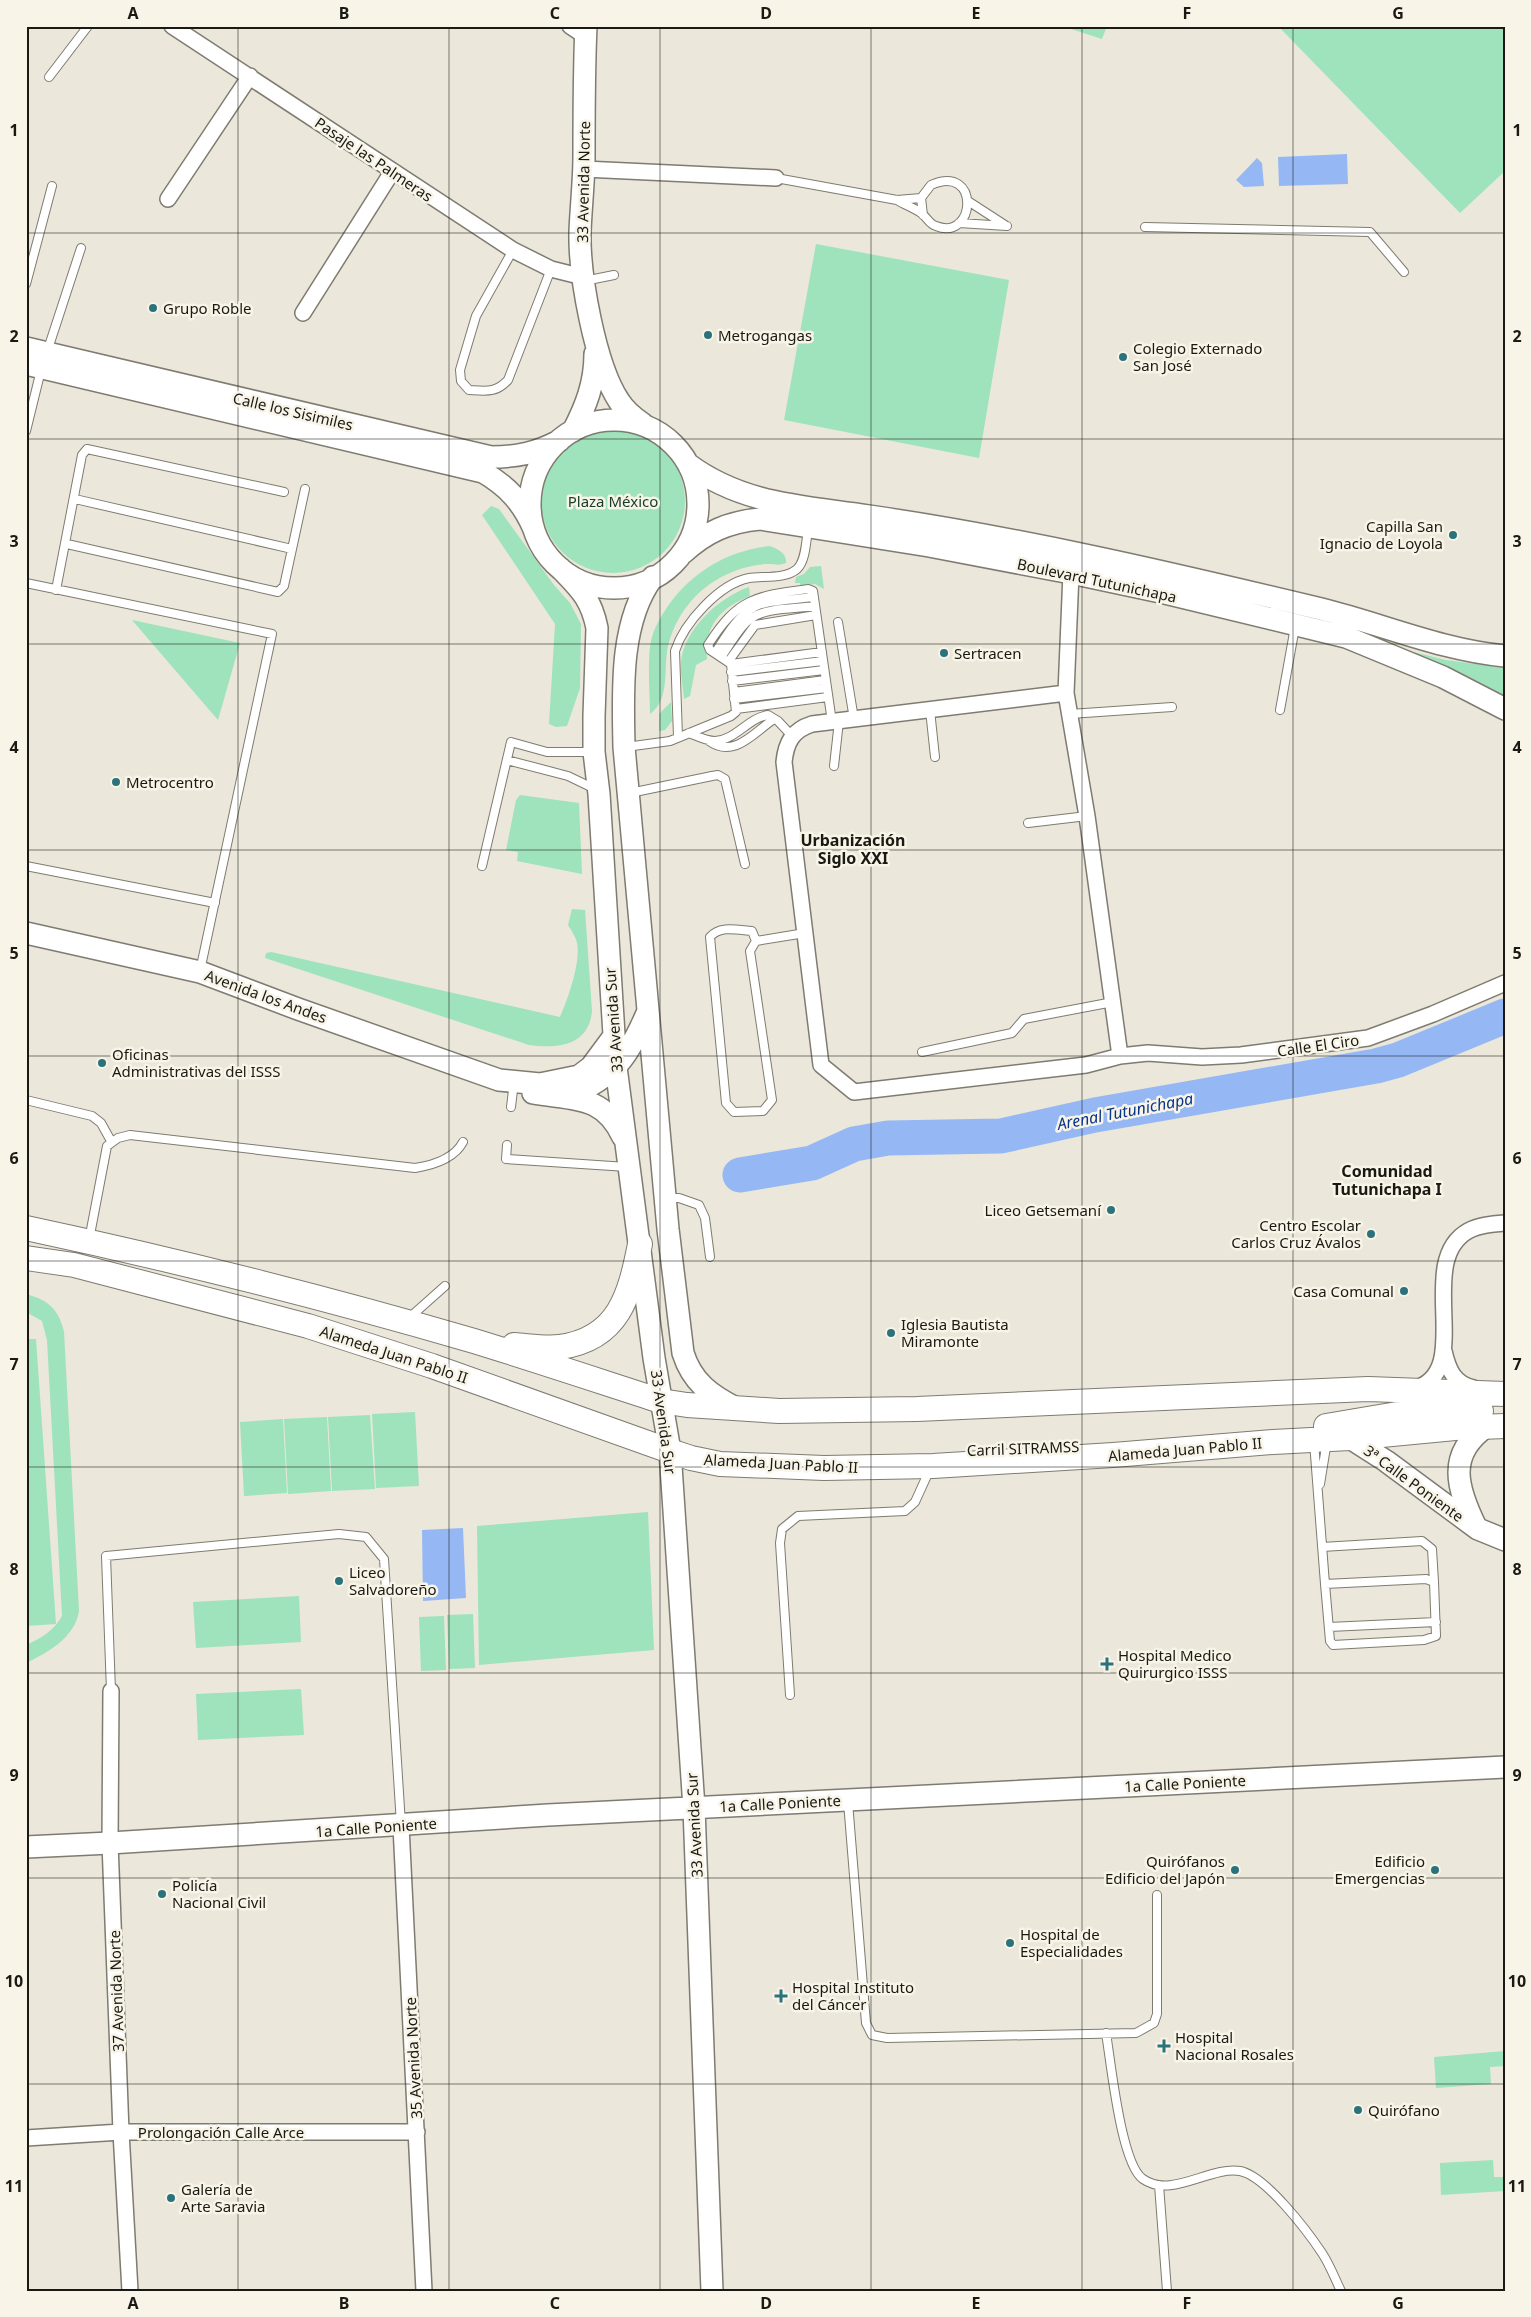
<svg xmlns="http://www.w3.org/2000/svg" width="1531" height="2317" font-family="'Noto Sans',sans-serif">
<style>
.green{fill:#9ee3bb}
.water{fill:#95b8f5}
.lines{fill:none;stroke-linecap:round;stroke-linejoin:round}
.river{stroke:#95b8f5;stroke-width:35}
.lane-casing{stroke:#7f7b70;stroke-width:10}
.street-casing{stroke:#7f7b70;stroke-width:18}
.secondary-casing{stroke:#7f7b70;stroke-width:24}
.primary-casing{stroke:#7f7b70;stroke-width:26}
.lane{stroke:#fff;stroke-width:8}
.street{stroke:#fff;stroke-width:15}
.secondary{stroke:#fff;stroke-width:21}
.primary{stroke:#fff;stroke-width:24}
.grid{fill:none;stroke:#1a1914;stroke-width:1;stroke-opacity:0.55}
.poi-dot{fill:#2a737c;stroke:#f8f4e7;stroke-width:2}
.labels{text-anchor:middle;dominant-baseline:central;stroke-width:5;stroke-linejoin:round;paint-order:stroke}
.street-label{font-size:15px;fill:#1a1914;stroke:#f8f4e7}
.poi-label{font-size:15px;fill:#1a1914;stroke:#f8f4e7;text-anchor:start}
.park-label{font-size:15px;fill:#143d28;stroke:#f8f4e7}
.neighbourhood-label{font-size:16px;font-weight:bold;fill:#1a1914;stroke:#f8f4e7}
.water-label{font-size:16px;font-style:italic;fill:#08358b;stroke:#f8f4e7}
.neatline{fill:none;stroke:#1a1914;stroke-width:2}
.grid-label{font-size:16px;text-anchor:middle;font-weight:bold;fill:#1a1914}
</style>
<rect width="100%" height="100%" fill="#ebe7da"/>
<path class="green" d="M1062 26H1107L1102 39Z
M1278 26H1505V171L1460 213Z
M816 244 1009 280 979 458 784 420Z
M541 501a72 72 0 1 1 144 0a72 72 0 1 1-144 0Z
M491 506 499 509 554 585 570 603 581 624 580 688 567 726 556 727 549 724 555 624 482 515Z
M769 546C778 549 787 553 786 563 780 566 775 564 768 564 749 564 725 573 710 584 690 598 676 618 669 642 662 665 672 698 650 714 650 693 647 660 651 641 654 627 662 615 670 603 695 570 728 551 769 546Z
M821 566 824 589 815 584 800 586V583H795L796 577 804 574 810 567Z
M749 587 750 596C720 608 704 626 707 659L696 665 690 696 684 699C683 687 680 673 681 661 685 628 720 597 749 587Z
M132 620 240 643 218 720Z
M1385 645 1446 660 1505 668V697L1476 681Z
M671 702 672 721 665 730 659 731V714Z
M520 795 579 803 582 874 517 861 518 852 506 850 516 800Z
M572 909 585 910 592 1011C589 1046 557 1049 529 1045L265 958 266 953 271 952 560 1017C568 999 581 962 577 943 576 937 571 930 568 925Z
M26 1294C48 1300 59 1309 64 1332L79 1611C75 1637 49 1652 26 1663V1645C42 1638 54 1630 62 1616L47 1340 42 1321 26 1312Z
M26 1339H36L56 1624 26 1626Z
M415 1412 419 1486 376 1488 372 1414Z
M370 1415 375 1489 332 1491 328 1417Z
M327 1417 331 1491 288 1494 284 1419Z
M283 1419 287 1493 244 1496 240 1422Z
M648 1512 654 1650 479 1665 477 1526Z
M299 1596 301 1642 196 1648 193 1602Z
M473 1614 475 1668 449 1669 447 1615Z
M444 1616 446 1670 421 1671 419 1617Z
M301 1689 304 1735 198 1740 196 1694Z
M1505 2051V2066L1490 2067 1491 2084 1436 2088 1434 2057Z
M1493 2160 1494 2177H1505V2191L1441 2195 1440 2163Z"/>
<path class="water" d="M1347 154 1348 184 1279 186 1278 157Z
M1257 158 1262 163 1264 186 1244 187 1236 180Z
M463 1528 466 1598 423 1601 422 1530Z"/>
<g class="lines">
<path class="river" d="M740 1175 812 1163 854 1144 888 1138 1001 1136 1095 1115 1376 1066 1398 1060 1505 1016"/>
<defs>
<path id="lane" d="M49 77 88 26
M776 178 897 200 921 198
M897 200C905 205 914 208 921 213 927 217 929 224 936 226 976 242 981 163 931 185L921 198 923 215
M968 201 1005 225
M959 223 1007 226
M1145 227 1370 232 1404 272
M513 250 476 316 460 370 461 381 469 390C487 391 496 393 508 380L551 269
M584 281 614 275
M26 284 52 186
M47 352 81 248
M26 431 41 370
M75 499 292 549
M67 544 278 592 284 586 305 489
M26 583 272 634 200 971
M56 590 82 455 87 449 284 492
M838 622 854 719
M715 653C726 636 737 616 756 606 769 600 798 599 814 597
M721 657C730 645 738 628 750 619 766 607 796 609 815 606
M728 662 755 625 816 615
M731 664 822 652
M731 672 823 661
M732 681 824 670
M734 692 825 680
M734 699 827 688
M736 709 828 697
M930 710 935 757
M1280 710 1295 627
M1070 714 1172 707
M689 733C697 736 706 741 715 741 736 740 748 718 768 715L778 721 792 736
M678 737 675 651C684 623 719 584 749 578 763 576 786 579 797 569 806 561 806 540 808 529
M709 741C734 759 753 733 774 719
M626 747 670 741 731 716 736 712 731 664 710 650 708 645C738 598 755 596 808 589L813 591 832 722
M507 760 568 776 595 789
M834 766 839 721
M630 793 712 776 718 775 725 779 745 864
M1028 823 1087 816
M26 866 215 903
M482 866 511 742 547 752H592
M756 941 752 931C738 930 720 925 710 937L726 1103 734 1112 763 1111 772 1100 750 951 756 941 805 933
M922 1052 1012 1033 1024 1019 1113 1002
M26 1100 92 1116 101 1123 111 1141
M511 1107 513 1090
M507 1145 506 1159 627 1167
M668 1198H679L699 1205 705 1218 710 1257
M89 1240 107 1146 118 1138 130 1135 415 1168C434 1165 454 1159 463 1142
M409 1318 445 1286
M1314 1442 1325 1584 1426 1579 1434 1582 1436 1636 1424 1640 1333 1645 1330 1641 1325 1584
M1320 1484 1327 1441
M1322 1547 1422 1541 1432 1549 1434 1582
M1329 1627 1436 1622
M111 1691 106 1556 339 1534 366 1537 384 1559 401 1824
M790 1695 780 1543 782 1529 798 1516 905 1511 915 1502 930 1469
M848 1802 866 2023 872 2035 887 2038 1136 2033 1154 2023 1157 2014V1895
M1106 2033C1111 2063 1121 2164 1143 2179 1171 2199 1210 2166 1240 2171 1266 2176 1308 2232 1322 2253 1330 2265 1335 2279 1341 2291
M1159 2185 1167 2291"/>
<path id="street" d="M172 26 513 250 551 269 583 277
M570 26 585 36
M584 169 776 178
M168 199 250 76
M303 313 392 172
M1066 693 812 724C793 730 786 742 784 762L821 1065 854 1092 1086 1065 1120 1056 1087 816 1066 693 1071 573
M1120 1056 1148 1053 1202 1057 1241 1055 1368 1038 1433 1014 1505 983
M1444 1351C1448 1369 1454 1384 1474 1388
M1413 1389C1477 1374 1413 1262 1468 1231 1479 1225 1492 1224 1505 1223
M111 1691 110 1843 121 2132 130 2291
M401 1826 424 2291
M26 2138 121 2132H417"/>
<path id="secondary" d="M586 26C584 69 584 113 584 156 584 181 581 206 580 232 579 275 595 365 619 401 625 411 634 418 643 424
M26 348 491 457C517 457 536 453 559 441
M26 364 483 472C507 486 522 502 533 527
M530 504a84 84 0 1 1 168 0a84 84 0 1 1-168 0Z
M573 431C586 406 595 383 595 354
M688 464C743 505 804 506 869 516 1021 538 1171 573 1321 609 1382 624 1441 650 1505 656
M683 553C706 532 728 522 760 519L929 546 1071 573 1165 593 1346 637 1443 677 1505 709
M560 568C580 589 591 598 597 628L594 716V752L599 794 616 1067 654 1358 670 1451 694 1808 712 2291
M653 577C619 622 623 693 624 747L668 1229 683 1353C692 1382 711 1396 738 1409
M26 933 200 972 298 1009 499 1080 540 1084 579 1076 591 1067 614 1036
M533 1093C573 1100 603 1094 623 1137
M568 1097C615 1076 628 1058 648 1011
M1350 1438 1386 1461 1478 1529 1505 1540
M1476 1527C1457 1488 1446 1454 1487 1426
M26 1847 110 1843 548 1815 1505 1767"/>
<path id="primary" d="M26 1228C176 1260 326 1298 474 1341 536 1360 599 1381 661 1401L687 1405 779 1411 917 1409 1368 1389 1505 1394
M26 1258 74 1265 308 1326 432 1366 670 1451 691 1458 720 1464 824 1468 933 1466 1113 1455 1273 1442 1350 1438 1455 1428 1505 1426
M514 1345C529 1346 545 1349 560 1347 619 1339 630 1295 640 1244
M1326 1426 1403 1413 1481 1411"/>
</defs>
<use href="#lane" class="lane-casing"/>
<use href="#street" class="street-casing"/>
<use href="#secondary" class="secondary-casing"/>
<use href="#primary" class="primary-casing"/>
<use href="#lane" class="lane"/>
<use href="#street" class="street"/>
<use href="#secondary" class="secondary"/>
<use href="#primary" class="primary"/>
</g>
<path class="grid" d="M238 26V2291M449 26V2291M660 26V2291M871 26V2291M1082 26V2291M1293 26V2291M26 233H1505M26 439H1505M26 644H1505M26 850H1505M26 1056H1505M26 1261H1505M26 1467H1505M26 1673H1505M26 1878H1505M26 2084H1505"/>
<g class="poi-dot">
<circle cx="153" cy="308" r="5"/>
<circle cx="708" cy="335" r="5"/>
<circle cx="1123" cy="357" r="5"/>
<circle cx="1453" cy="535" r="5"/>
<circle cx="944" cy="653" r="5"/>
<circle cx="116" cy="782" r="5"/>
<circle cx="102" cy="1063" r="5"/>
<circle cx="1111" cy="1210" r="5"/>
<circle cx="1371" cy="1234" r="5"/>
<circle cx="1404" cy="1291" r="5"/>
<circle cx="891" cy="1333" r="5"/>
<circle cx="339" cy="1581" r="5"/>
<path d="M1104.5 1656.5h5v5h5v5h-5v5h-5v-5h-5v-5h5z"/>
<circle cx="1235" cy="1870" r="5"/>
<circle cx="1435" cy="1870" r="5"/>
<circle cx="162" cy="1894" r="5"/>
<circle cx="1010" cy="1943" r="5"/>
<path d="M778.5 1988.5h5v5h5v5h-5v5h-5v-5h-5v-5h5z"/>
<path d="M1161.5 2038.5h5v5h5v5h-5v5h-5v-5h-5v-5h5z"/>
<circle cx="1358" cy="2110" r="5"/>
<circle cx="171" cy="2198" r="5"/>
</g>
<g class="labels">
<g class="street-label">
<text transform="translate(374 159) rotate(34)">Pasaje las Palmeras</text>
<text transform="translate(583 182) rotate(-89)">33 Avenida Norte</text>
<text transform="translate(293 411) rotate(13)">Calle los Sisimiles</text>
<text transform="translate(1097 580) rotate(12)">Boulevard Tutunichapa</text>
<text transform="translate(266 996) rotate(20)">Avenida los Andes</text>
<text transform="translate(613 1020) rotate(-94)">33 Avenida Sur</text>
<text transform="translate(1318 1045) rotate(-8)">Calle El Ciro</text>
<text transform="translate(394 1354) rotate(18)">Alameda Juan Pablo II</text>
<text transform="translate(664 1422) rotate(82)">33 Avenida Sur</text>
<text transform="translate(1023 1448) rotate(-2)">Carril SITRAMSS</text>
<text transform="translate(1185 1449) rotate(-5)">Alameda Juan Pablo II</text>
<text transform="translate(781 1463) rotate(3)">Alameda Juan Pablo II</text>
<text transform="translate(1414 1483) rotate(36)">3ª Calle Poniente</text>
<text transform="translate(1185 1783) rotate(-3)">1a Calle Poniente</text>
<text transform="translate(780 1803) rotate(-3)">1a Calle Poniente</text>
<text transform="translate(694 1825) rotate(-93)">33 Avenida Sur</text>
<text transform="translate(376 1827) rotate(-4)">1a Calle Poniente</text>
<text transform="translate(116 1991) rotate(-92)">37 Avenida Norte</text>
<text transform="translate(413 2058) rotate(-93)">35 Avenida Norte</text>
<text x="221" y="2132">Prolongación Calle Arce</text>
</g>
<g class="poi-label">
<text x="163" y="308">Grupo Roble</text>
<text x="718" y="335">Metrogangas</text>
<text x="1133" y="348">Colegio Externado<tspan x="1133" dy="17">San José</tspan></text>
<text x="1443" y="526" text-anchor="end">Capilla San<tspan x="1443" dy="17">Ignacio de Loyola</tspan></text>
<text x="954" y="653">Sertracen</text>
<text x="126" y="782">Metrocentro</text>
<text x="112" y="1054">Oficinas<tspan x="112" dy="17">Administrativas del ISSS</tspan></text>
<text x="1101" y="1210" text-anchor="end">Liceo Getsemaní</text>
<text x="1361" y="1225" text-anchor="end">Centro Escolar<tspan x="1361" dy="17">Carlos Cruz Ávalos</tspan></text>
<text x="1394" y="1291" text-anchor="end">Casa Comunal</text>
<text x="901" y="1324">Iglesia Bautista<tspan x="901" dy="17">Miramonte</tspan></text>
<text x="349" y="1572">Liceo<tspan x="349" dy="17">Salvadoreño</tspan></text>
<text x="1118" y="1655">Hospital Medico<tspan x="1118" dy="17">Quirurgico ISSS</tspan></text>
<text x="1225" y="1861" text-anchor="end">Quirófanos<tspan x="1225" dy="17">Edificio del Japón</tspan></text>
<text x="1425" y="1861" text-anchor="end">Edificio<tspan x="1425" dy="17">Emergencias</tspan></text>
<text x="172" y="1885">Policía<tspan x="172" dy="17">Nacional Civil</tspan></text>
<text x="1020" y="1934">Hospital de<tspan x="1020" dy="17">Especialidades</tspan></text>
<text x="792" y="1987">Hospital Instituto<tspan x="792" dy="17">del Cáncer</tspan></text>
<text x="1175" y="2037">Hospital<tspan x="1175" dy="17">Nacional Rosales</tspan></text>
<text x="1368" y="2110">Quirófano</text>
<text x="181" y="2189">Galería de<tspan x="181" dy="17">Arte Saravia</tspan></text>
</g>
<g class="park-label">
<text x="613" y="501">Plaza México</text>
</g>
<g class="neighbourhood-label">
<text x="853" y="840">Urbanización<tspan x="853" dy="18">Siglo XXI</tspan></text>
<text x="1387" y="1171">Comunidad<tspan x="1387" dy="18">Tutunichapa I</tspan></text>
</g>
<g class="water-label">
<text transform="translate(1125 1111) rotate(-11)">Arenal Tutunichapa</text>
</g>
</g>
<rect width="1531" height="2317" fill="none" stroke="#f8f4e7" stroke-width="55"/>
<rect x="28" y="28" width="1476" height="2262" class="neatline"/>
<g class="grid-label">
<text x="133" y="19">A</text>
<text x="344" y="19">B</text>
<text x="555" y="19">C</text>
<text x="766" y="19">D</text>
<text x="976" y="19">E</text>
<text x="1187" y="19">F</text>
<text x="1398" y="19">G</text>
<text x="14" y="136">1</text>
<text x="1517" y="136">1</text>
<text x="14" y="342">2</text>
<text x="1517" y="342">2</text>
<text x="14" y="547">3</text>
<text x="1517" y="547">3</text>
<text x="14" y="753">4</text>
<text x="1517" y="753">4</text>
<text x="14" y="959">5</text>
<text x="1517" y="959">5</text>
<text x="14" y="1164">6</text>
<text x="1517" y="1164">6</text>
<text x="14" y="1370">7</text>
<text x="1517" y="1370">7</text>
<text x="14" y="1575">8</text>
<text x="1517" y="1575">8</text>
<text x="14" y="1781">9</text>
<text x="1517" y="1781">9</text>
<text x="14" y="1987">10</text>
<text x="1517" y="1987">10</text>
<text x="14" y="2192">11</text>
<text x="1517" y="2192">11</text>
<text x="133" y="2309">A</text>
<text x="344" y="2309">B</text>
<text x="555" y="2309">C</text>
<text x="766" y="2309">D</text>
<text x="976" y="2309">E</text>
<text x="1187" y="2309">F</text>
<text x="1398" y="2309">G</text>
</g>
</svg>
